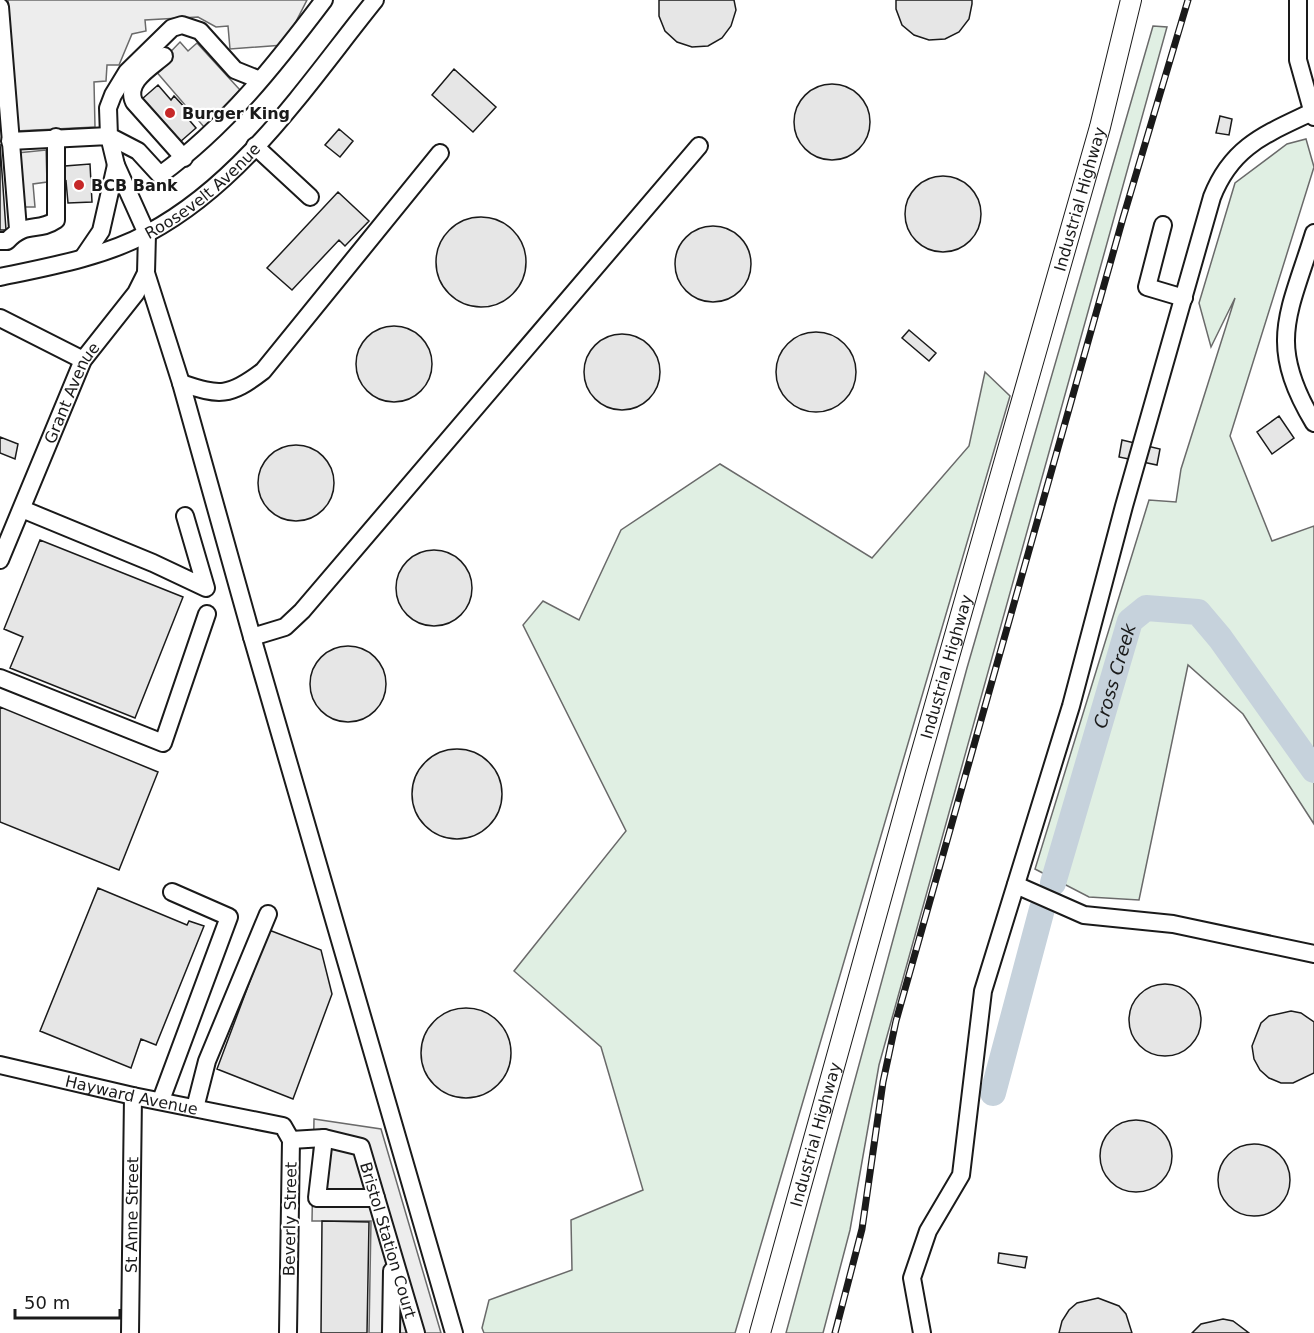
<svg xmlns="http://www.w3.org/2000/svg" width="1314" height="1333" font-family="'DejaVu Sans',sans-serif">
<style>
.green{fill:#e0efe3;stroke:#6a6a6a;stroke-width:1.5}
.parking{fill:#ededed;stroke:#6a6a6a;stroke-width:1.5}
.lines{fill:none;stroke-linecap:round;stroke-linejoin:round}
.river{stroke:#c6d2dc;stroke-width:26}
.building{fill:#e6e6e6;stroke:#1a1a1a;stroke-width:1.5}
.minor-casing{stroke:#1a1a1a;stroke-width:20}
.major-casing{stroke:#1a1a1a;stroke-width:22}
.minor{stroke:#fff;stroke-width:16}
.major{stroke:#fff;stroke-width:20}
.rail-casing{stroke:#1a1a1a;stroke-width:7}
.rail{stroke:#fff;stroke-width:4.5;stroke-dasharray:14;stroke-linecap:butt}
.poi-dot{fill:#c62828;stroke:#fff;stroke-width:2}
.labels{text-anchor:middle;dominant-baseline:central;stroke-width:4.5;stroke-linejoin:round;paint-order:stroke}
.poi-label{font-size:16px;font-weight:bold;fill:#1a1a1a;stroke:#fff;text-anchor:start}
.street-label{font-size:16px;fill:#1a1a1a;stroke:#fff}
.water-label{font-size:18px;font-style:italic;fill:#1a1a1a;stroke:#fff}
</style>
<rect width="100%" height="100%" fill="#fff"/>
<path class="green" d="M1153 26 1167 27 879 1065 850 1230 823 1333H786L967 668Z
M1306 139 1314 167 1230 436 1272 541 1314 526V824L1243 714 1188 665 1139 900 1089 897 1035 869 1149 500 1176 502 1181 469 1235 298 1211 347 1199 303 1235 183 1287 144Z
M985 372 1010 396 735 1333H484L482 1328 489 1300 572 1270 571 1220 643 1190 601 1047 514 971 626 831 523 625 543 601 579 620 621 530 720 464 872 558 969 446Z"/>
<path class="parking" d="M8 0H307L284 45 230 49 228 26 216 27 198 17 145 20 146 31 132 34 119 65H107L106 81 94 82 95 127 16 131Z
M180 42 188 51 197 43 240 90 204 127 154 69Z
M46 150 47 182 33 184 35 207H21L17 153Z
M314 1119 381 1129 441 1333H369L371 1221H312Z"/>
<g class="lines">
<g class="river">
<path id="s1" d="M1053 883 1130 621 1146 608 1198 612 1220 638 1314 770"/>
<path d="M993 1093 1042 909"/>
</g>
</g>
<path class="building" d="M659 0H734L736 10 731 26 722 38 708 46 692 47 677 42 665 31 659 16Z
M896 0H972V4L969 19 959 32 945 39 929 40 914 35 902 25 896 9Z
M454 69 496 107 473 132 432 95Z
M794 122a38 38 0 1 1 76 0a38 38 0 1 1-76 0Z
M158 85 171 100 174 96 188 111 184 114 196 128 180 142 142 99Z
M1220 116 1232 119 1229 135 1216 133Z
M339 129 353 141 340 157 325 145Z
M0 144 6 230H0Z
M90 164 92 202 68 203 66 181 51 189V180L65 172V166Z
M905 214a38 38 0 1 1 76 0a38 38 0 1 1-76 0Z
M338 192 369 221 345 246 339 240 292 290 267 268Z
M436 262a45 45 0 1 1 90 0a45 45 0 1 1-90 0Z
M675 264a38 38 0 1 1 76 0a38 38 0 1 1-76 0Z
M356 364a38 38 0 1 1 76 0a38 38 0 1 1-76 0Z
M909 330 936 353 929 361 902 338Z
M776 372a40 40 0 1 1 80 0a40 40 0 1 1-80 0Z
M584 372a38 38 0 1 1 76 0a38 38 0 1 1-76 0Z
M1279 416 1294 438 1272 454 1257 432Z
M0 437 18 444 15 459 0 453Z
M1122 440 1160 449 1157 465 1119 457Z
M258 483a38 38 0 1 1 76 0a38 38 0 1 1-76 0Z
M40 540 183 597 135 718 10 668 23 637 4 629Z
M396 588a38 38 0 1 1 76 0a38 38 0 1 1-76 0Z
M310 684a38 38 0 1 1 76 0a38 38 0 1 1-76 0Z
M0 707 158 772 119 870 0 822Z
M412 794a45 45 0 1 1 90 0a45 45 0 1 1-90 0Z
M98 888 187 925 189 921 204 926 156 1045 141 1039 131 1068 40 1031Z
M269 930 321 950 332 994 293 1099 217 1069Z
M1129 1020a36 36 0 1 1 72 0a36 36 0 1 1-72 0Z
M421 1053a45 45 0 1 1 90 0a45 45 0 1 1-90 0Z
M1291 1011 1301 1013 1314 1022V1073L1293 1083H1281L1269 1078 1260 1070 1254 1059 1252 1046 1261 1023 1269 1016Z
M1100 1156a36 36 0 1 1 72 0a36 36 0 1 1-72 0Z
M1218 1180a36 36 0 1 1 72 0a36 36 0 1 1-72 0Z
M322 1221 369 1222 367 1333H321Z
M999 1253 1027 1257 1025 1268 998 1263Z
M1098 1298 1119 1306 1126 1314 1132 1333H1059L1062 1321 1069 1310 1077 1303Z
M1223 1319 1233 1321 1249 1333H1192L1201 1324Z"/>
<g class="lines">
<defs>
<g id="minor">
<path d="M1298 0V60L1314 117"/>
<path d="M0 7 18 229"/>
<path d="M164 56C150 68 125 82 134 102L184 158"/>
<path d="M260 80 235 70 200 31 182 25 172 28 127 72 113 95 108 108 109 136 138 151 160 175C226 127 275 65 324 0"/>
<path d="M255 146 310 197"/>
<path d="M1163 225 1147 287 1184 298"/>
<path d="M1314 233C1289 314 1266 343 1314 423"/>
<path d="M0 241H7C27 220 37 233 56 220V137"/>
<path d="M84 256 101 231 116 165"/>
<path d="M146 273 181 383 252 637 285 627 302 611 699 146"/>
<path id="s2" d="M0 277C48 267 104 257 148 233 244 182 308 83 375 0"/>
<path d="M0 318 83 360"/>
<path d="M181 383C220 396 229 397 263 371L440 153"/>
<path d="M22 509 153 563 206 588 185 516"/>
<path id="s3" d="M0 560 83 360 136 293 146 273 147 234 116 165 109 136 10 141"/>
<path d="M252 637 454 1333"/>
<path d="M0 678 163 743 207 614"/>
<path d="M1016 885 1084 915 1173 924 1314 954"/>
<path id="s4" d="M0 1065 133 1096 283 1126 291 1140 288 1333"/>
<path d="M161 1100 229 917 172 892"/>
<path d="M195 1108 207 1061 268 914"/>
<path d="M324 1138 317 1198H376"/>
<path id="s5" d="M291 1140 324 1138 361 1147 416 1333"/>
<path id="s6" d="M130 1333 133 1096"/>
<path d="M391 1333 392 1271"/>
<path d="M922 1333 912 1278 928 1231 961 1175 983 991 1071 706 1124 506 1212 197C1232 146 1266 134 1312 112"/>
</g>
<g id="major">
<path id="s7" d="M760 1333 916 772 1100 127 1131 0"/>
</g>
</defs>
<use href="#minor" class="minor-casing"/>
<use href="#major" class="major-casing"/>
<use href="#minor" class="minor"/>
<use href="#major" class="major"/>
<defs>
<path id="rail" d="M835 1333 862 1229 883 1082 896 1021 1123 218 1188 0"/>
</defs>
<use href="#rail" class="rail-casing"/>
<use href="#rail" class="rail"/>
</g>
<g class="poi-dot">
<circle cx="170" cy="113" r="6"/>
<circle cx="79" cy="185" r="6"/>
</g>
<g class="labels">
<g class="poi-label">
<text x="182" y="113">Burger King</text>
<text x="91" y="185">BCB Bank</text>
</g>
<g class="street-label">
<text stroke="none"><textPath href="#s2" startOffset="224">Roosevelt Avenue</textPath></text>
<text stroke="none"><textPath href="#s7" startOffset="1178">Industrial Highway</textPath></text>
<text stroke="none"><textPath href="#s3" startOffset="182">Grant Avenue</textPath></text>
<text stroke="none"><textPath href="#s7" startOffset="692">Industrial Highway</textPath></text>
<text stroke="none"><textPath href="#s4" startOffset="135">Hayward Avenue</textPath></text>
<text stroke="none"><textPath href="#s7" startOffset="206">Industrial Highway</textPath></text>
<text stroke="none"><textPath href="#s6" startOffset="118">St Anne Street</textPath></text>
<text transform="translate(290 1219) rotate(-89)">Beverly Street</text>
<text stroke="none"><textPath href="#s5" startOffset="168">Bristol Station Court</textPath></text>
</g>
<g class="water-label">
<text stroke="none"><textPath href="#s1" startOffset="216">Cross Creek</textPath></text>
</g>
</g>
<path d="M15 1309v9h105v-9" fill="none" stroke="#1a1a1a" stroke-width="3"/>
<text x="24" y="1309" font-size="18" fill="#1a1a1a" stroke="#ffffff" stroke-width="4.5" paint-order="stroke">50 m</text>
</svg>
